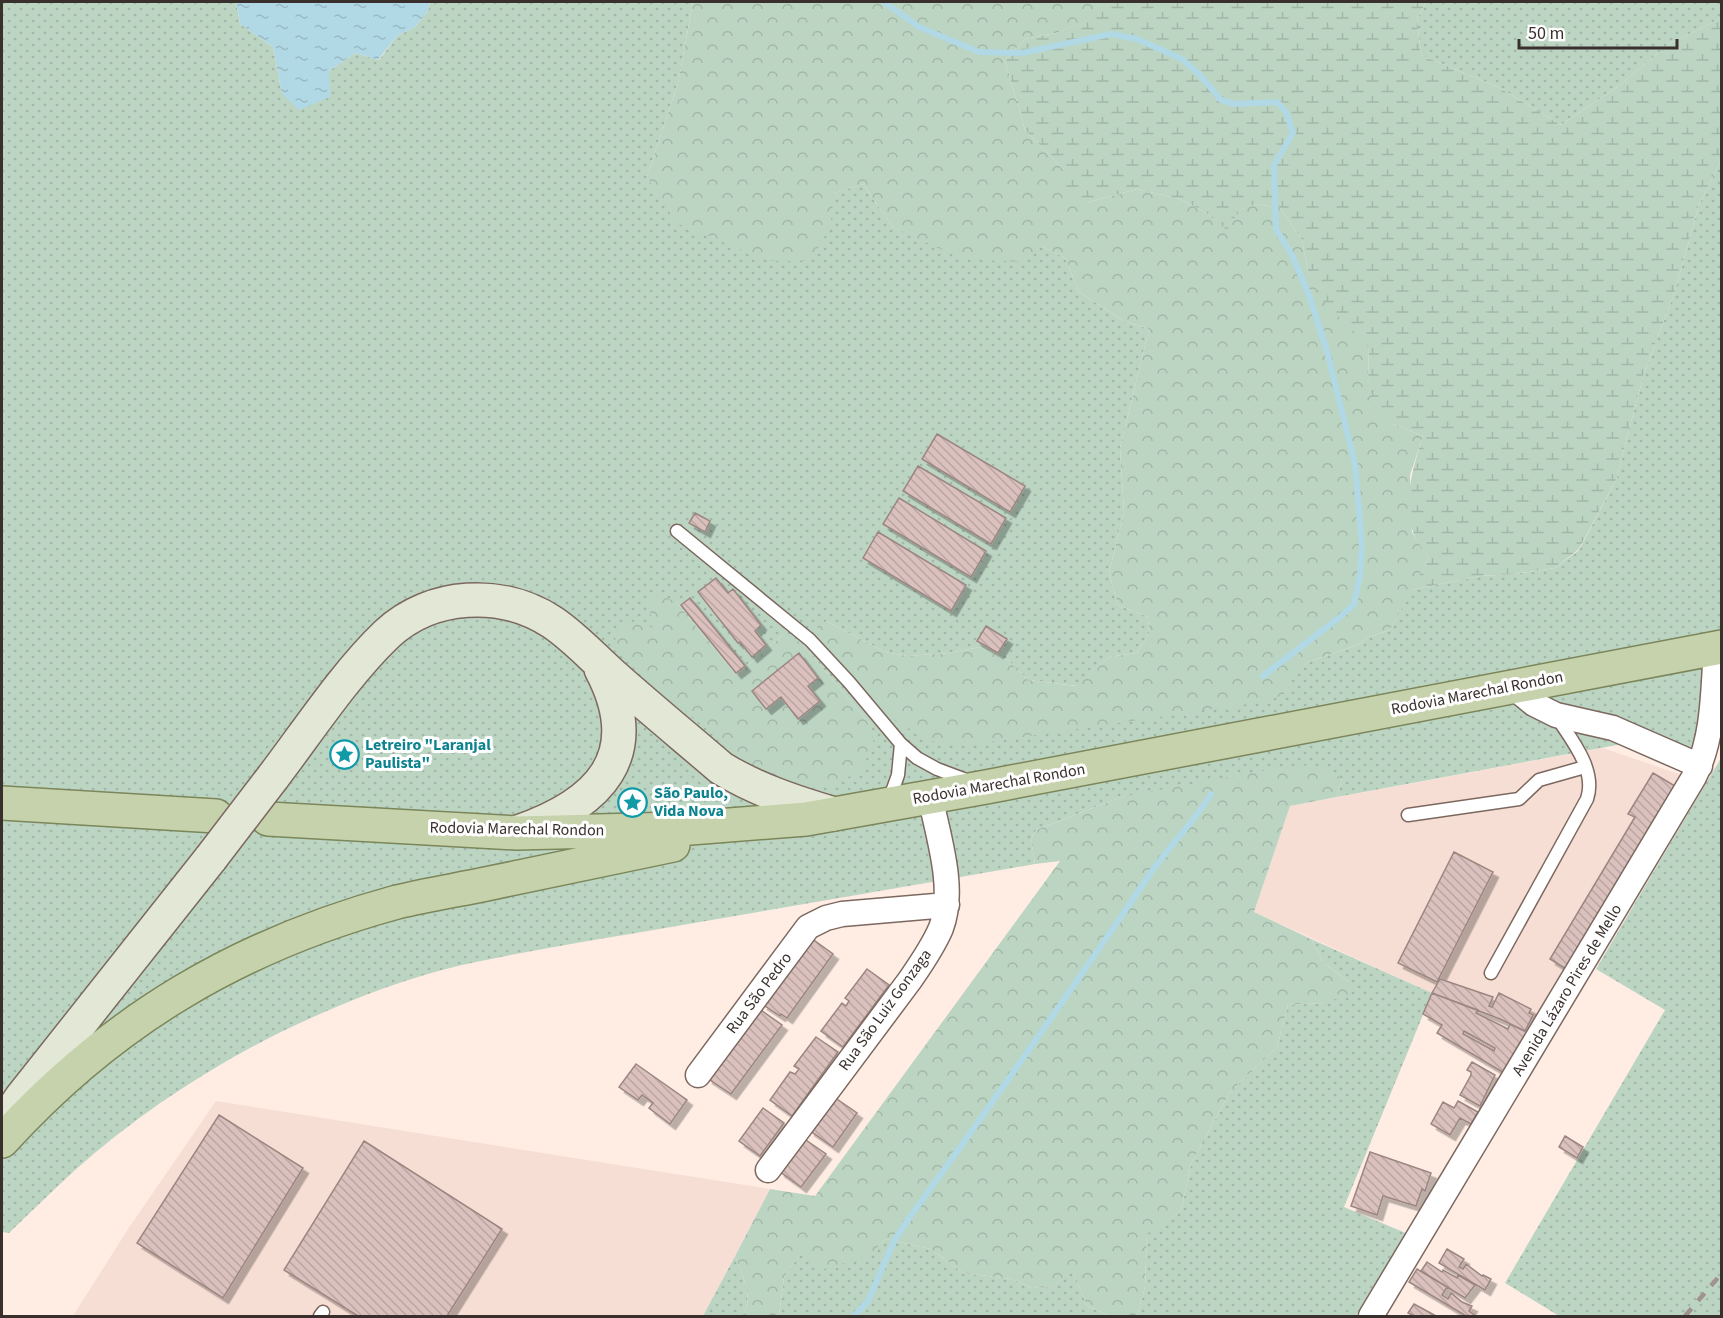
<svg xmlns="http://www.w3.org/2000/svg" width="1723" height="1318" font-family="'Source Sans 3',sans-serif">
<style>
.built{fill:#f7ded4}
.grass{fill:url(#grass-dots);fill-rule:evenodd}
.forest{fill:url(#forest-crowns)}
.wetland{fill:url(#wetland-marsh)}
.water{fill:url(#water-ripples)}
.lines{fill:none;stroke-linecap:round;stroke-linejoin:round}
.stream{stroke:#b1d8e5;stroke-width:6}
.building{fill:url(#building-back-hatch);stroke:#9c8681;stroke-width:1.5;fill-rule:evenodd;filter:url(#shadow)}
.service-casing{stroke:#7c685f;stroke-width:15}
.minor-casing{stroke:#7c685f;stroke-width:27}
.secondary-casing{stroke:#7c685f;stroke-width:36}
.primary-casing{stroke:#7c865a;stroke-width:36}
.service{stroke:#fff;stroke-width:12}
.minor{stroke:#fff;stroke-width:24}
.secondary{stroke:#e2e8d5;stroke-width:33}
.primary{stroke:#c6d2ab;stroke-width:33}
.rail{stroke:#a0928c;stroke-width:4.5;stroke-dasharray:10 10;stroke-linecap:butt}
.secondary-bridge-casing{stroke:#7c685f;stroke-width:36;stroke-linecap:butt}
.secondary-bridge{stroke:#e2e8d5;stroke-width:33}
.labels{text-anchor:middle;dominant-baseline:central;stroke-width:6;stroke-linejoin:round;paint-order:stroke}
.street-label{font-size:16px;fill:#39302d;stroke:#fefefe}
.culture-label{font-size:16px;font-weight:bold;fill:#0d838f;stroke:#fefefe;text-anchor:start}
</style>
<defs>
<pattern id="grass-dots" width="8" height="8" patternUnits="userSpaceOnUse" patternTransform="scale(1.5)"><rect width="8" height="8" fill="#bcd5c3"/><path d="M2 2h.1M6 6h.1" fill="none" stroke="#a2b7a8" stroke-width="1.8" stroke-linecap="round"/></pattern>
<pattern id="forest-crowns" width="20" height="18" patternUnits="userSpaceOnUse" patternTransform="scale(1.5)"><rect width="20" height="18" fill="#bcd5c3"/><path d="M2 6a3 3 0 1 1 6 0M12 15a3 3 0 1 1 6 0" fill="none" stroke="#a2b7a8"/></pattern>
<pattern id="wetland-marsh" width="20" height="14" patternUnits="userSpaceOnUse" patternTransform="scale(1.5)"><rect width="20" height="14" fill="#bcd5c3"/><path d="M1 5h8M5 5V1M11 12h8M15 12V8" fill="none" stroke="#a2b7a8"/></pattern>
<pattern id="water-ripples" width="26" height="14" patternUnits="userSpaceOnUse" patternTransform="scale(1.5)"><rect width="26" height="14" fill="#b1d8e5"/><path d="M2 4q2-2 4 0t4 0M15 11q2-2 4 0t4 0" fill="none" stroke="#99bac5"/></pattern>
<pattern id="building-back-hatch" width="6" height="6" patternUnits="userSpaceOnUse" patternTransform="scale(1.5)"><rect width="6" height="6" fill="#dac1bd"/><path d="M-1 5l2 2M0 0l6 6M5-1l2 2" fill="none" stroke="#bca6a3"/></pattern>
<filter id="shadow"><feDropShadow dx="5.5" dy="5.5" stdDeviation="0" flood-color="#0004"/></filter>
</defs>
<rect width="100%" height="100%" fill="#ffede4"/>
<path class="built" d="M1603 748 1682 775 1528 1033 1500 1019 1432 993 1254 912 1290 806Z
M216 1101 770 1189 703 1316H73L128 1229Z"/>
<path class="grass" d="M2 2H236L240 24 273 47 282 94 329 71 355 53 379 60 397 36 415 27 428 11 430 2H693L678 83 647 177 831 226V194L863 184 893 227 1042 246 1065 258 1079 292 1124 321 1149 329 1120 448 1124 512 1109 573 1118 605 1148 617 1149 633 1137 653 1109 657 1077 686 1028 680 1009 661 980 647 949 653 907 656 885 652 826 621 865 689 1284 694 1293 676 1308 662 1358 645 1368 637 1390 630 1411 590 1480 576 1515 574 1555 568 1579 550 1616 480 1644 373 1674 294 1699 205 1721 160 1722 726 1696 751 1660 737 1337 797 1342 779 1121 797 1036 830 1031 839 1035 864C914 885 792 906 671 927 601 939 531 950 462 965 401 979 339 1004 283 1031 208 1068 137 1115 74 1171 52 1191 31 1212 9 1233L2 1232ZM676 602 736 675 783 635 804 646 870 724 612 648 653 629Z
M1426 2H1721V18L1669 44 1620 85 1561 125 1500 88 1421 55 1417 19Z
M1721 758V1316H1559L1505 1283 1665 1010 1596 969Z
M1311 939 1432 993 1344 1207 1408 1234 1356 1316H1137L1145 1287 1147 1233 1181 1211 1191 1164 1230 1092 1277 1047 1288 1005 1323 1003 1349 982 1323 962Z
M886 1239 931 1249 963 1273 1012 1279 1032 1288 1052 1287 1073 1270 1087 1306 1111 1316H779L784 1277 803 1250 867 1256Z
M735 1256C742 1275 755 1298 742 1316H703Z"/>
<path class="forest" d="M693 2H1099L1087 22 1056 33 1025 39 1005 60 1025 130 1063 169 1089 202 1137 189 1180 199 1208 214 1227 229C1243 202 1249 202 1280 208L1302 240 1308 272 1369 346 1368 380 1393 424 1423 436 1410 475 1412 532 1429 558 1390 630 1368 637 1358 645 1308 662 1294 676 1284 694 1268 701 962 746 930 741 894 720 813 633 826 621 885 652 907 656 949 653 980 647 1009 661 1028 680 1076 686 1109 657 1137 653 1149 633 1148 617 1118 605 1109 573 1124 512 1120 448 1149 329 1124 321 1079 292 1065 258 1042 246 1021 262 962 259 893 227 863 184 832 194 831 226 810 261H769L676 223 647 177 678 83Z
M660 595 676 602 736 675 783 635 793 637 804 646 870 724 874 745 861 769 836 785H804L773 777 744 761 612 648 619 629 635 621 653 628 648 598Z
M1312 765 1328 769 1342 779 1337 797 1290 806 1254 912 1311 939 1323 962 1349 982 1351 994 1323 1003 1288 1005 1277 1047 1230 1092 1191 1164 1181 1211 1147 1234 1145 1287 1137 1316H1111L1087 1306 1073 1271 1052 1287 1032 1288 1012 1279 963 1273 931 1249 886 1239 868 1256 824 1269 803 1251 784 1277 779 1316H742C755 1298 742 1275 735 1256L770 1189 815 1196 1060 861 1035 864 1031 839 1036 830 1121 797 1277 768Z"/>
<path class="wetland" d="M1099 2H1426L1417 19 1421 55 1500 88 1561 125 1620 85 1669 44 1721 18V160L1699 205 1674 294 1644 373 1616 480 1579 549 1555 568 1515 574 1480 576 1411 590 1429 558C1423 549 1415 539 1412 529 1404 496 1413 467 1423 436L1393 424 1376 412 1368 380 1369 346 1321 299 1308 272 1302 240 1280 208C1249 202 1243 202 1227 230L1208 214 1180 199 1137 189 1089 202 1066 193 1063 169 1025 130 1005 60 1025 39 1056 33 1086 22Z"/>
<path class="water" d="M236 2H430L428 11 415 27 397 36 378 60 355 53 329 71 330 97 299 110 282 94 273 47 240 24Z"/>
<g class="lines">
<path class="stream" d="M884 2 919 27 979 52 1022 53 1111 34 1137 39 1182 59 1200 75 1221 100 1235 104 1277 102 1286 112 1293 133 1274 165 1276 229 1292 255 1309 295 1327 351 1355 464 1362 546 1360 575 1354 604 1340 617 1263 676
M854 1316 868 1301 894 1241 910 1217C991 1105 1070 992 1148 877 1167 848 1193 824 1211 794"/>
</g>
<path class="building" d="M937 434 1025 486 1010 512 922 459Z
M918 466 1006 518 991 544 903 491Z
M899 498 986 551 971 577 883 524Z
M695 513 710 521 705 532 689 523Z
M878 532 966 585 951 611 863 558Z
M716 578 728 593 733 589 761 625 755 631 766 645 752 657 740 642 738 643 698 592Z
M690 598 745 666 736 673 681 605Z
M986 626 1007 639 998 653 977 641Z
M799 653 818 678 808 686 820 701 798 719 781 697 766 709 752 691Z
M1653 773 1675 786 1566 969 1550 959 1635 817 1628 814Z
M1454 852 1493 872 1437 982 1398 963Z
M811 938 833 954 787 1018 781 1014 780 1016 762 1004Z
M867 969 889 985 843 1047 821 1031 842 1003 846 1006 849 1001 845 998Z
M1440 979 1493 997 1489 1006 1492 1007 1499 993 1531 1009 1529 1013 1533 1015 1525 1031 1500 1019 1432 993Z
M1432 993 1478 1010 1476 1013 1508 1029 1510 1024 1528 1033 1504 1073 1437 1033 1442 1025 1423 1014ZM1464 1031 1495 1048 1494 1051 1463 1034Z
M758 1008 782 1025 731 1094 707 1078Z
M816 1037 838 1052 792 1116 770 1100 790 1072 795 1074 799 1069 794 1066Z
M1472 1062 1495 1075 1480 1106 1460 1095 1471 1075V1072L1467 1070Z
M636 1064 687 1100 670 1124 649 1108 653 1103 642 1095 638 1100 619 1087Z
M834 1097 857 1113 833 1147 809 1130Z
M1458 1101 1478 1112 1471 1124 1460 1118 1450 1135 1431 1124 1443 1102 1454 1108Z
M763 1108 784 1123 760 1156 739 1141Z
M219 1115 303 1168 223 1298 137 1243Z
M1565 1136 1583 1147 1577 1158 1559 1147Z
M803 1138 826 1154 801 1187 779 1171Z
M364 1141 502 1229 447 1316H358L284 1270Z
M1370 1152 1431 1173 1425 1191 1422 1189 1416 1206 1383 1196 1377 1215 1351 1206Z
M1447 1249 1464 1259 1459 1267 1463 1269 1466 1264 1482 1276 1483 1275 1491 1279 1485 1290 1439 1263Z
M1427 1262 1442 1272 1443 1270 1457 1278 1458 1275 1475 1285 1465 1298 1421 1271Z
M1417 1269 1447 1287 1442 1295 1448 1299 1451 1293 1462 1302 1472 1306 1469 1311 1476 1316H1466L1409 1282Z
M1414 1304 1436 1316H1414L1408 1313Z"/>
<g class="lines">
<defs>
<path id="service" d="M677 531 810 640 849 682 901 744 917 758 937 769 969 781
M889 800 898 775 901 744
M1408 815 1519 799 1539 780 1585 767
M1491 973 1587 799C1597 770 1571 739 1556 716
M320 1316 323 1312"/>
<path id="minor" d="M1512 686 1534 704 1556 715 1613 728 1700 766
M698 1075 808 927 826 918 842 914 947 905
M768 1170 910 980C921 964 933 947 941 928 956 889 938 836 930 796
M1371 1316 1694 777C1714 738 1713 691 1716 648"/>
<path id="secondary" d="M273 777C308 731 346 673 387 634 431 593 501 589 552 622 576 638 595 660 617 679 651 709 686 738 721 768 757 790 794 802 834 814
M518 832C599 804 647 756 601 669
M2 1126 21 1098 211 858"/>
<path id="primary" d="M2 803 216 816
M268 819 517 833 678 829 806 819 986 787 1722 647
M2 1141C112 1020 239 945 397 902 426 895 457 890 486 884 549 871 611 858 673 845"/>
</defs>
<use href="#service" class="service-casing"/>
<use href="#minor" class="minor-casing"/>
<use href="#secondary" class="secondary-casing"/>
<use href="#primary" class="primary-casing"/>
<use href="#service" class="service"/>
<use href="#minor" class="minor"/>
<use href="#secondary" class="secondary"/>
<use href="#primary" class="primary"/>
<path class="rail" d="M1685 1316 1722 1273"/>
<defs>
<path id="secondary-bridge" d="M211 858 273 777"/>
</defs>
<use href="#secondary-bridge" class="secondary-bridge-casing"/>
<use href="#secondary-bridge" class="secondary-bridge"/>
</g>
<defs>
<symbol id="sight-ring" viewBox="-11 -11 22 22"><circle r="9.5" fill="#fefefe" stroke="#0f9aa8" stroke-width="1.5"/><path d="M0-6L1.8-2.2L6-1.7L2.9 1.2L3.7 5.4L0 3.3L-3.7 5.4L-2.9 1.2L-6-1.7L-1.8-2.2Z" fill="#0f9aa8"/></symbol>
</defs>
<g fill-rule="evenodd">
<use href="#sight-ring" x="328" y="738" width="33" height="33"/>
<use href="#sight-ring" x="616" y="786" width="33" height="33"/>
</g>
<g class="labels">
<g class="street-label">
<text transform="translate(1477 693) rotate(-11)">Rodovia Marechal Rondon</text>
<text transform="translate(999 784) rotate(-10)">Rodovia Marechal Rondon</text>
<text transform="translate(517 829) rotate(1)">Rodovia Marechal Rondon</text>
<text transform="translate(1567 990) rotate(-59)">Avenida Lázaro Pires de Mello</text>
<text transform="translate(759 993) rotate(-53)">Rua São Pedro</text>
<text transform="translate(885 1010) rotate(-54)">Rua São Luiz Gonzaga</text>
</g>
<g class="culture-label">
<text x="365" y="745">Letreiro "Laranjal<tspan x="365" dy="18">Paulista"</tspan></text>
<text x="654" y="793">São Paulo,<tspan x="654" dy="18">Vida Nova</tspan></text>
</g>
</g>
<rect width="1723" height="1318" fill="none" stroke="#39302d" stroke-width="6"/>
<path d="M1519 39v9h158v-9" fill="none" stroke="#39302d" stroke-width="3"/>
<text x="1528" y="39" font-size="18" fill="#39302d" stroke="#fefefe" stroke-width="4.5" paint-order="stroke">50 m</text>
</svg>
